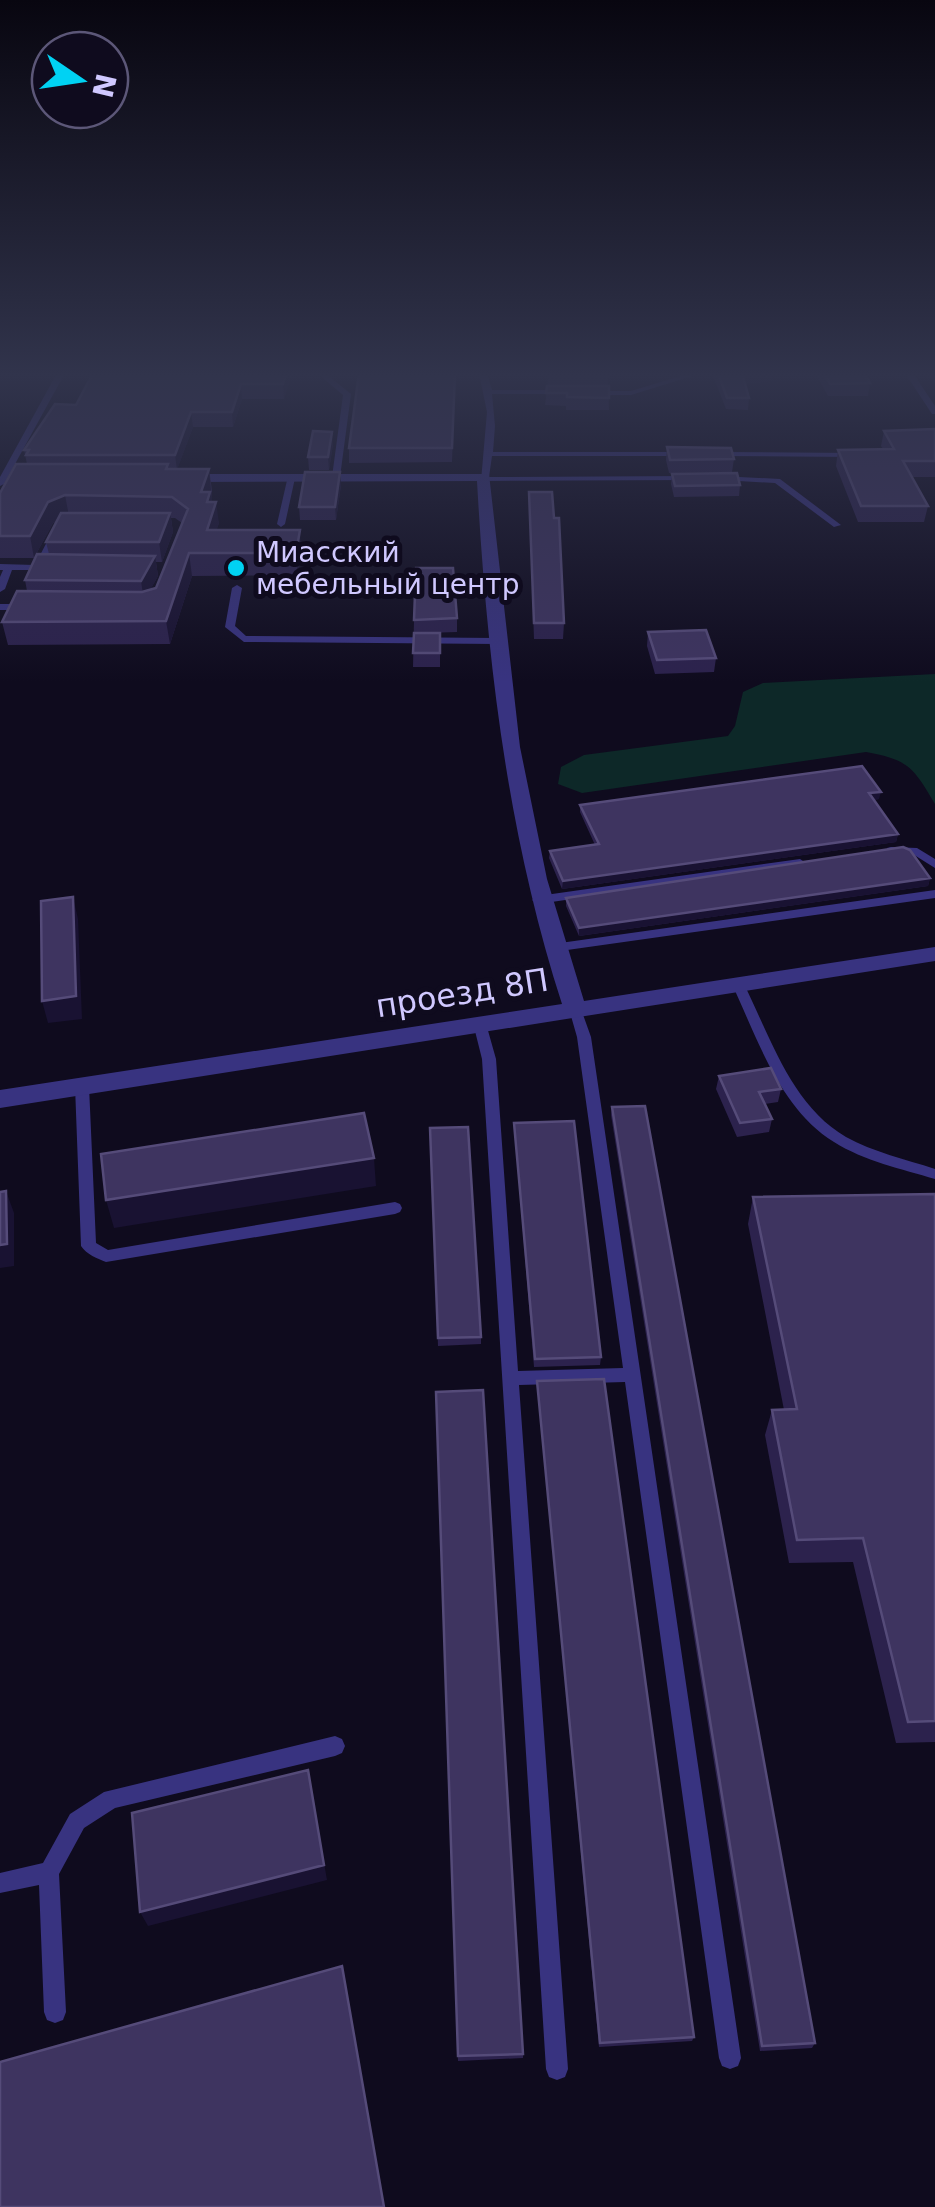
<svg xmlns="http://www.w3.org/2000/svg" width="935" height="2207" font-family="'DejaVu Sans',sans-serif">
<style>
.green{fill:#0d2828}
.lines{fill:none;stroke-linecap:round;stroke-linejoin:round}
.lane{fill:#383380;fill-rule:evenodd}
.street{fill:#383380;fill-rule:evenodd}
.wall{fill:#2c224d;fill-rule:evenodd}
.shaded-wall{fill:#191232}
.building{fill:#3e3460;stroke:#554b79;stroke-width:2.5}
.poi-dot{fill:#00d2f3;stroke:#0f0b1e;stroke-width:4}
.labels{text-anchor:middle;dominant-baseline:central;stroke-width:10;stroke-linejoin:round;paint-order:stroke}
.far-poi-label{font-size:28px;fill:#d0c8ff;stroke:#0f0b1e;text-anchor:start}
.street-label{font-size:32px;fill:#d0c8ff;stroke:#0f0b1e}
</style>
<rect width="100%" height="100%" fill="#0f0b1e"/>
<path class="green" d="M935 674V804C913 767 909 760 866 752L582 793 558 784 561 767 584 755 728 736 735 726 743 692 763 683Z"/>
<g class="lines">
<path class="lane" d="M57 373H65L4 484 0 486V477Z
M317 373H325L351 394 340 477 336 479 332 477 343 395Z
M479 373H487L492 390H565L569 392 565 394H492L495 426 493 452H681L685 454 681 456H492L489 477 691 476 695 478 691 480 481 481 487 412Z
M690 373H702L631 395H591L587 393 591 391H631Z
M905 373H913L935 406V414H932Z
M718 452 856 453 860 455 856 457 715 456V452Z
M288 476 295 478 285 524 281 527 277 524Z
M719 476 780 479 841 525 834 527 775 483 722 480H719Z
M51 534 58 536 41 570H12L5 589 0 592V577L3 570H0V564L35 565Z
M237 585 242 588 235 626 246 636 498 638 503 641 498 644 244 642 225 627 232 588Z
M0 604H26L31 607 26 610H0Z
M891 847 917 848 935 859V868L911 853 887 852V848Z
M800 859 806 863 804 865 538 904 532 900 538 896Z
M935 890V898L553 952 547 948 553 944Z
M737 978 743 982C770 1036 791 1105 846 1137 873 1152 905 1159 935 1169V1179C902 1169 864 1161 834 1142 779 1108 757 1037 731 982Z
M575 1005 581 1009 591 1037 741 2058 738 2066 730 2069 722 2066 719 2058 625 1382 519 1385 568 2069 565 2077 557 2080 549 2077 546 2069 482 1059 473 1023 475 1020H485L496 1059 518 1371 623 1368 577 1037 569 1009Z
M82 1081 89 1086 96 1243 108 1250 395 1202 400 1204 402 1208 400 1212 395 1214 106 1262C98 1259 86 1254 81 1246L75 1086Z
M335 1736 342 1739 345 1746 342 1753 335 1756 115 1808 84 1828 59 1874 66 2012 63 2020 55 2023 47 2020 44 2012 39 1885 0 1893V1873L43 1863 70 1814 104 1792Z"/>
<path class="street" d="M489 474 520 747 547 879 584 1001 935 947V961L0 1108V1090L562 1004C507 833 487 660 477 481L180 482 173 478 180 474Z"/>
</g>
<path class="wall" d="M292 373 284 399H242L233 427H193L177 469H209L212 490 211 502 219 523 216 530 301 552 298 575 192 576 170 644 8 645 2 622 27 591 25 580 49 554 46 542 56 522 53 523 34 558H0V493L27 464 24 450 76 405ZM171 518H175L182 523 156 588 150 590 158 576 156 562H162L173 532Z
M455 373 452 462 349 463V448Z
M549 373H608L609 410H566V406L545 405Z
M712 373H772L771 381 745 384 749 398 748 410 726 409Z
M815 373H864L870 383 868 396H828Z
M928 373H935V384Z
M935 429V477H912L928 506 924 522H858L836 466 838 450 883 449 881 446 884 431Z
M333 444 329 470H309L308 457Z
M667 447 734 459 732 472 669 473 666 460Z
M672 474 740 485 739 496 674 497 671 484Z
M341 485 336 520H300L299 507Z
M529 492 554 518 564 623 563 639H534Z
M457 618V632L426 633H440V667H413L414 620Z
M648 632 716 658 714 672 655 674 647 646Z
M879 799 873 800 898 834 896 842 562 889 549 858 550 851 595 845 580 812V805Z
M930 878 928 886 579 936 566 906V898Z
M719 1076 781 1089 778 1102 765 1104 772 1119 769 1132 737 1137 716 1089Z
M612 1107 815 2043 812 2048 760 2051 611 1115Z
M514 1123 601 1357 600 1365 534 1367Z
M430 1128 481 1337V1344L438 1346Z
M935 1194V1742L896 1743 853 1562 789 1563 765 1435 772 1410H784L748 1224 753 1197Z
M537 1381 694 2037 692 2041 599 2047Z
M436 1392 523 2054V2058L458 2061Z"/>
<path class="shaded-wall" d="M286 373H292L284 399 283 384Z
M742 373H772L771 381 741 384Z
M241 384 242 399 233 427 232 412Z
M191 412 193 427 177 470 175 455Z
M332 432 333 444 329 470 328 457Z
M209 469 213 512 216 502 219 523 210 553 201 492Z
M340 472 341 485 336 520 335 507Z
M65 495 69 516 53 523 34 558 30 536 48 502Z
M170 513 173 532 162 562 159 542Z
M300 530 301 552 298 575 296 553Z
M189 553 192 576 170 644 166 621Z
M155 556 158 576 144 601 141 581Z
M881 792 879 799 867 801 869 793Z
M898 834 896 842 562 889 563 881Z
M930 878 928 886 579 936V928Z
M73 897 78 919 82 1019 48 1023 42 1001Z
M374 1158 376 1186 114 1228 106 1200Z
M6 1191 14 1213V1266L0 1268V1245Z
M308 1770 327 1880 148 1926 140 1912Z"/>
<path class="building" d="M93 373H286L283 384H241L232 412H191L175 455H26L29 450H24L55 404 76 405Z
M359 373H455L452 448H349Z
M549 373H608V375L549 374Z
M718 373H742L749 398H727Z
M824 373H864L870 383 830 384Z
M547 386H609V398L567 397V393H546Z
M935 429V461H903L928 506H861L838 450 894 449 884 431Z
M313 431 332 432 328 457H308Z
M667 447 731 448 734 459 670 460Z
M16 464H168L166 469H209L201 492H210L207 502H216L207 530H300L296 553H189L166 621 2 622 17 591 142 592 156 588 188 509 172 497 65 495 48 502 30 536H0V493Z
M305 472H340L335 507H299Z
M737 473 740 485 675 486 672 474Z
M529 492H552L554 518H559L564 623H534Z
M61 513H170L159 542H46Z
M37 554 155 556 141 581 25 580Z
M416 568H453L457 618 414 620Z
M706 630 716 658 657 660 648 632Z
M414 633H440V653H413Z
M862 766 881 792 869 793 898 834 563 881 550 851 599 844 580 805Z
M903 847 910 850 930 878 579 928 566 898Z
M73 897 76 996 42 1001 41 901Z
M771 1068 781 1089 759 1092 772 1119 740 1123 719 1076Z
M645 1106 815 2043 762 2046 612 1107Z
M364 1113 374 1158 106 1200 101 1154Z
M574 1121 601 1357 535 1359 514 1123Z
M468 1127 481 1337 438 1338 430 1128Z
M6 1191 7 1244 0 1245V1192Z
M935 1194V1721L908 1722 863 1538 797 1540 772 1410 797 1409 753 1197Z
M604 1379 694 2037 600 2043 537 1381Z
M483 1390 523 2054 458 2056 436 1392Z
M308 1770 324 1865 140 1912 132 1813Z
M342 1966 384 2207H0V2062Z"/>
<linearGradient id="sky" x2="0" y2="1"><stop stop-color="#080610"/><stop offset="0.55" stop-color="#31344c"/><stop offset="1" stop-color="#31344c" stop-opacity="0"/></linearGradient>
<rect width="935" height="682" fill="url(#sky)"/>
<circle class="poi-dot" cx="236" cy="568" r="10"/>
<g class="labels">
<g class="far-poi-label">
<text x="256" y="552">Миасский<tspan x="256" dy="32">мебельный центр</tspan></text>
</g>
<g class="street-label">
<text transform="translate(462 993) rotate(-9)">проезд 8П</text>
</g>
</g>
<g transform="translate(80 80) rotate(103)"><circle r="48" fill="#0f0b1e" stroke="#5c5778" stroke-width="2.5"/>
<path d="M0-8L18 38L0 25L-18 38Z" fill="#00d2f3"/>
<text y="-15" font-size="28" font-weight="bold" text-anchor="middle" fill="#d0c8ff">N</text>
</g>
</svg>
